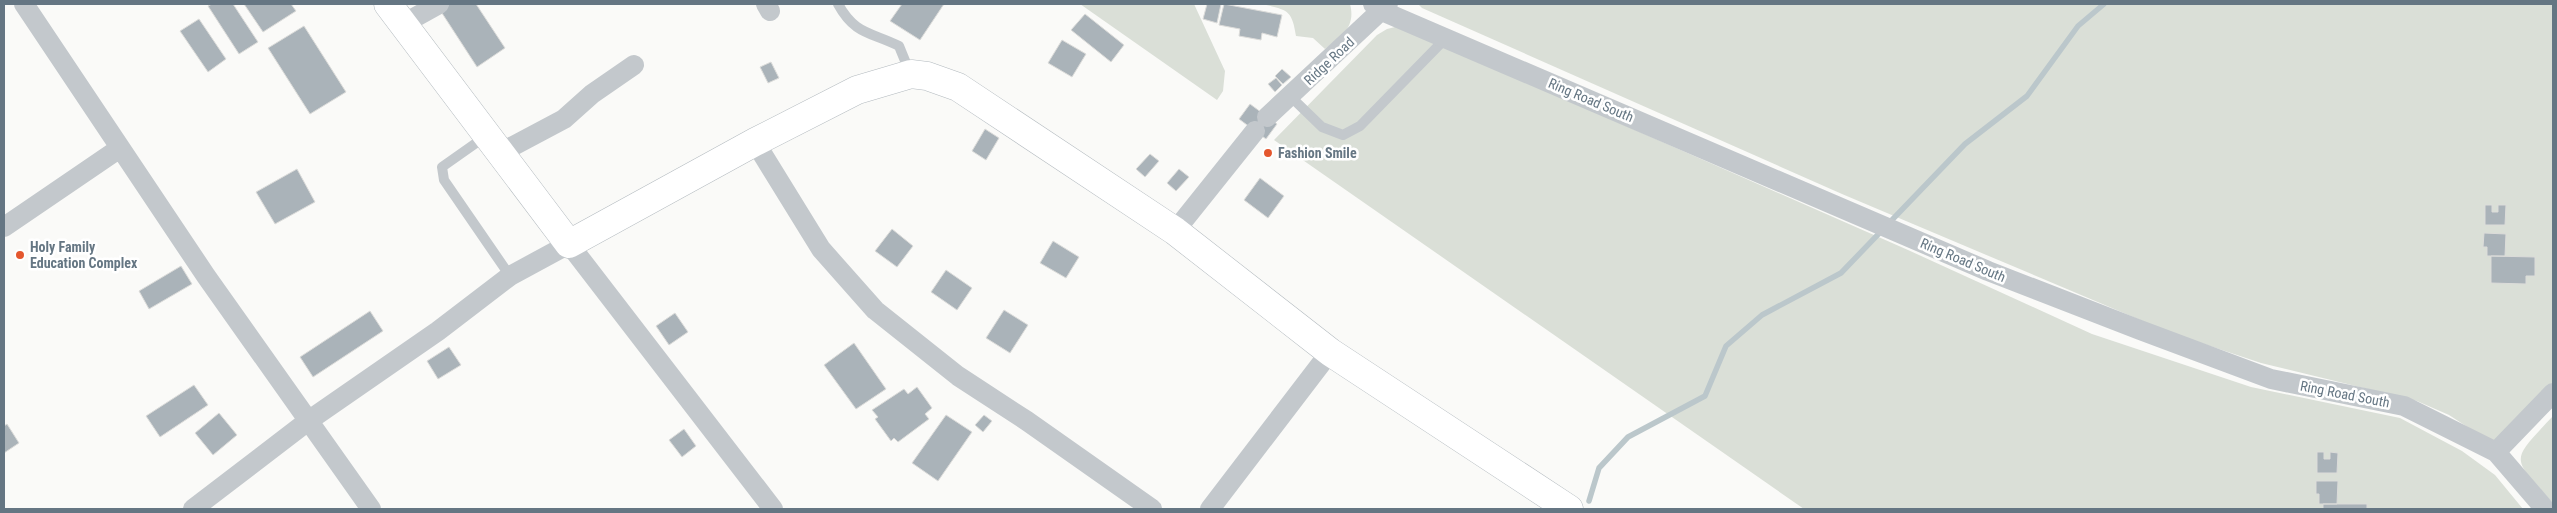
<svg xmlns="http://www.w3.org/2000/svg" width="2557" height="513" font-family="'Roboto Condensed',sans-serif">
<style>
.green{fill:#dadfd7}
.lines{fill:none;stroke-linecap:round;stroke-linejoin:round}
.stream{stroke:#bbc7cb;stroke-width:5.5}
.building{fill:#aab3b9;stroke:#dcdcda}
.secondary-casing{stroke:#b3babf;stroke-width:29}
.lane{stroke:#c3c8cc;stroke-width:10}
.street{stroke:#c3c8cc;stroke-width:20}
.secondary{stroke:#fff;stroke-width:28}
.poi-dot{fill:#e4572e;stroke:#fff;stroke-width:2}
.labels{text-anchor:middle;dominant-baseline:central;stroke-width:5;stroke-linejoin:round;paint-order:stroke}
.street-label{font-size:14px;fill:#657683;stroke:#fff}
.poi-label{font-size:14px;font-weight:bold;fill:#657683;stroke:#fff;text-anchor:start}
</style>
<rect width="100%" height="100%" fill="#fafaf8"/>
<path class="green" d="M1080 4H1194L1225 71 1223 91 1217 100Z
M1262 4H1350C1356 27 1342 36 1325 49L1313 38 1296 36C1292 9 1287 10 1262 4Z
M1418 4H2553V387L2496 440 2489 441 2449 415 2417 401 2261 363 2171 333 1842 194 1422 8Z
M1399 26 1908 250 2092 334 2251 387 2400 418 2462 451 2495 475 2523 509H1804L1274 140 1377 35 1387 29Z
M2553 416V503C2511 456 2509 463 2553 416Z"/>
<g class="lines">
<path class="stream" d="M1589 501 1599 468 1628 437 1705 396 1726 346 1762 315 1841 273 1965 144 2027 96 2078 26 2104 4"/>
</g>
<path class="building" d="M212 4H233L258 42 239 54 208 6Z
M244 4H291L296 11 263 32Z
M450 4H476L505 48 477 67 440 10Z
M902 4H944L920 40 890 21Z
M1207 4H1221L1217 23 1203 19Z
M1224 4 1282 15 1277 37 1262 33 1261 40 1239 36 1240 29 1219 25Z
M1085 14 1124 45 1111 62 1071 30Z
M199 19 226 59 208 72 180 31Z
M304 26 346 92 310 114 268 48Z
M1062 40 1086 54 1072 77 1048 63Z
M771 62 779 78 768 83 760 67Z
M1282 69 1291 77 1283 84 1275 76Z
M1276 78 1282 85 1275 92 1268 84Z
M1250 104 1277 124 1266 139 1239 119Z
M985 129 999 138 986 160 972 151Z
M1150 154 1159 161 1145 177 1136 169Z
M297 169 315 202 275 224 256 192Z
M1179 169 1189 177 1176 191 1167 183Z
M1260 178 1284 196 1268 218 1244 200Z
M2485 205H2492V212H2498V205H2506L2505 225H2485Z
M892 229 913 246 897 267 875 251Z
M2484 233 2506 234 2505 256H2487V247H2483Z
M1053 241 1079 257 1066 278 1040 263Z
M2491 256 2535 257V276H2526V284L2491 283Z
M181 266 192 284 149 309 139 291Z
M946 270 972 288 957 310 931 292Z
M1004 310 1028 325 1010 353 986 338Z
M370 311 383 331 313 377 300 357Z
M675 313 688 332 669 345 656 326Z
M854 343 886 389 856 409 824 365Z
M449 347 461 365 438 379 427 361Z
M194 385 208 405 160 437 146 416Z
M917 387 932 408 925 414 929 419 898 442 894 438 891 441 875 419 878 417 872 410 904 389 908 394Z
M219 413 237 435 213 455 195 433Z
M946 415 972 432 938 481 912 463Z
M984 415 992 421 983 432 975 425Z
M7 424 19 443 4 453V426Z
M684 429 696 446 682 457 669 440Z
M2317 452H2324V459H2330V452L2338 453 2337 473H2317Z
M2316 481H2338L2337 504H2319V494H2316Z
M2323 504H2367V509H2323Z"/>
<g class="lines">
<defs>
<path id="secondary" d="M388 4 569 244 755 142 857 90 911 74 927 76 958 87 1175 231 1330 352 1569 509"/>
</defs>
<use href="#secondary" class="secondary-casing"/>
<path class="lane" d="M838 4C855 35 871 32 899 46L910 73
M1291 97 1322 127 1343 135 1360 126 1446 38
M486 136 442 167 444 180 510 276"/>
<path class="street" d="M24 4 206 276 371 509
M766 4 770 11
M1373 4 1382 11 1988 271 2140 330 2271 379 2404 406 2496 452 2545 509
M403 24 439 4
M1267 117 1388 4
M755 142 821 249 875 310 958 376 1027 421 1152 509
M500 153 564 119 592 94 634 65
M4 227 120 148
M1175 231 1255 131
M2496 452 2553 393
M193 509 308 421 438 331 510 276 569 244 773 509
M1210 509 1330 352"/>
<use href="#secondary" class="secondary"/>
</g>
<g class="poi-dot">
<circle cx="1268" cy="153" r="5"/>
<circle cx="20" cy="255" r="5"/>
</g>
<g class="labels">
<g class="street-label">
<text transform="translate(1329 61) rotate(-43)">Ridge Road</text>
<text transform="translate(1591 100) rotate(23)">Ring Road South</text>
<text transform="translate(1963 260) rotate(23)">Ring Road South</text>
<text transform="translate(2345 394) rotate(11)">Ring Road South</text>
</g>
<g class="poi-label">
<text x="1278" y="153">Fashion Smile</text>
<text x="30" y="247">Holy Family<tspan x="30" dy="16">Education Complex</tspan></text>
</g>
</g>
<rect width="2557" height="513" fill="none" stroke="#657683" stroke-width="10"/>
</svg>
